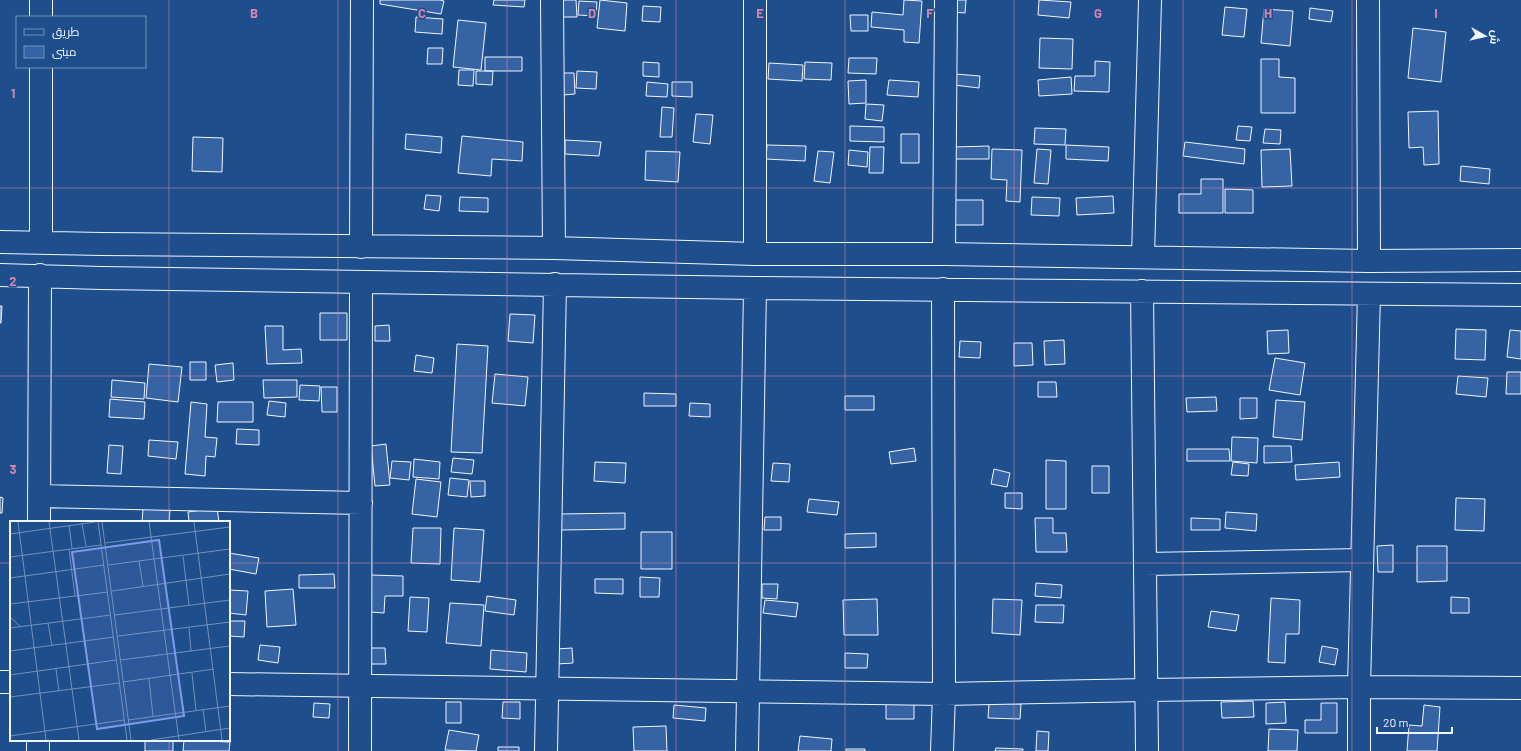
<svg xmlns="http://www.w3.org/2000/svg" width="1521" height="751" font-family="Barlow,Cairo,sans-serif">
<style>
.building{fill:#3563a3;stroke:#f2f6ff}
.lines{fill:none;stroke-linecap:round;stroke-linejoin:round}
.street-casing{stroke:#f2f6ff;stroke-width:24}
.street{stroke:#1f4e8c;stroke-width:22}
.grid{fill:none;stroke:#da87ad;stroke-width:1;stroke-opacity:0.55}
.inset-road{fill:none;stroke:#7391ba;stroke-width:1}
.view{fill:#7d9aea;fill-opacity:0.15;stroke:#7d9aea;stroke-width:2}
.inset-edge{fill:none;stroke:#f2f6ff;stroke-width:2}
.grid-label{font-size:13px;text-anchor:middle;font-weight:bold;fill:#da87ad;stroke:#1f4e8c;stroke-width:3;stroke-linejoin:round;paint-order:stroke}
</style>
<rect width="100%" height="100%" fill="#1f4e8c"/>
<path class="building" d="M380 0H440L444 1 441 14 380 4Z
M494 0H525L524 7 493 5Z
M560 0H576L577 17H561Z
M600 0 627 3 625 31 597 28Z
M904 0 922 1 919 43 904 42V30L871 27 872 12 903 15Z
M952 0H966L965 13 951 12Z
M1039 0 1071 2 1069 18 1038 15Z
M579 1 597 2 596 16 578 15Z
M643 6 661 7 660 22 642 21Z
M1225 7 1247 9 1244 37 1222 35Z
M1310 8 1333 11 1331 22 1309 19Z
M1264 9 1293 11 1290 46 1261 43Z
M850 15H868V31H851Z
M416 17 443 19 442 34 415 32Z
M458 20 486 23 481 70 453 67Z
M1413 28 1446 32 1441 82 1408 78Z
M1040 38 1073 39 1072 69 1039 68Z
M428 48H443L442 64H427Z
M485 57H522V71H485Z
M849 58H877L876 74 848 73Z
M1261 59H1279V77L1295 78V113H1261Z
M1095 61 1110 62 1109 92 1074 91 1075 76H1095Z
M643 62 659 63V77L643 76Z
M805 62 832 63 831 80 804 79Z
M769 63 803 65 802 81 768 79Z
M459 70H474L473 86 458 85Z
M476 71H493L492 85 476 84Z
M577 71 597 72 596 89 576 88Z
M562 73H574L575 94 563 95Z
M955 74 980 76 979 88 954 85Z
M1071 77 1072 94 1039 96 1038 80Z
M866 80V103L849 104 848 81Z
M889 80 919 82 918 97 887 95Z
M647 82 668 84 667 97 646 96Z
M672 82H692V97L672 96Z
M866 104 884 105 882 121 865 119Z
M662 107 674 108 672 137H660Z
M1438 111 1439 164 1424 165 1423 147 1409 148 1408 112Z
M696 114 713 115 710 144 693 142Z
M850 126 884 127V142L850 141Z
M1238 126 1252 127 1250 141 1236 140Z
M1035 128 1066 129 1065 145 1034 144Z
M1265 129 1281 130 1280 144 1263 143Z
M406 134 442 137 441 153 405 149Z
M901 134H919V163H901Z
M462 136 523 142 522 161 492 159 491 176 458 173Z
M193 137 223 138 222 172 192 171Z
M565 140 601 142 599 156 565 154Z
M1185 142 1245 149 1244 164 1183 156Z
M767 145 806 146 805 161 766 159Z
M1066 145 1109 147 1108 161 1066 159Z
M989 146V159H954V147Z
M870 147H884L883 173H869Z
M992 149 1022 150 1020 202 1006 201 1007 180 991 179Z
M1037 149 1051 150 1048 184 1034 183Z
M1290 149 1292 186 1262 187 1261 150Z
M849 150 868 152 867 167 848 165Z
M646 151 680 152 678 182 645 180Z
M818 151 834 152 830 183 814 181Z
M1461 166 1490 169 1489 184 1460 181Z
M1201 179H1223V213H1179V194H1201Z
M1225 189 1253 190V213H1225Z
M426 195 441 196 439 211 424 209Z
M1113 196 1114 213 1077 215 1076 198Z
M460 197 488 198V212L459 211Z
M1032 197 1060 198 1059 216 1031 215Z
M954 200H983V225H954Z
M0 306H2L1 323H0Z
M320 313H347V340H320Z
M510 314 535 315 533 343 508 341Z
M389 325 390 341H375V326Z
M265 326H283V350L301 349 302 363 267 364Z
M1456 329 1486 330 1485 360 1455 359Z
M1288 330 1289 353 1268 354 1267 331Z
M1510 330 1521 331V359L1507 357Z
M1064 340 1065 364 1045 365 1044 341Z
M960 341 981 342 980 358 959 357Z
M1014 343H1032L1033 365 1014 366Z
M457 344 488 346 482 453 451 452Z
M416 355 434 358 432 373 414 371Z
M1275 358 1305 363 1300 395 1269 390Z
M190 362H206V380H190Z
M233 363 234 380 217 382 215 365Z
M149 364 182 367 178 402 146 398Z
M1507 372H1521V394H1506Z
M495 374 528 377 525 406 492 403Z
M1458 376 1488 378 1486 397 1456 394Z
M112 380 145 383 144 399 111 397Z
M263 380H297V397L264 398Z
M1038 382H1056L1057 397H1038Z
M300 385 320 386 319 401 299 400Z
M321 387H337V412H322Z
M644 393 676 394V406H644Z
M845 396H874V410H845Z
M1216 397 1217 411 1187 412 1186 398Z
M1240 398H1257V418L1240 419Z
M110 399 145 402 144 419 109 417Z
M1276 400 1305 402 1302 440 1273 437Z
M269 401 286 403 285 417 267 415Z
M191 402 207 404 205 437 217 438 215 457 206 456 205 476 185 474Z
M218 402H253V422H217Z
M690 403 710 404V417L689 416Z
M237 429 259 430V445L236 444Z
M1232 437 1258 438 1257 463 1231 461Z
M149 440 178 442 176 459 148 456Z
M386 444 390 485 375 486 371 446Z
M109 445 123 446 121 474 107 473Z
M1264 446H1291L1292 462 1264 463Z
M914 448 916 461 891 464 889 452Z
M1187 449H1229L1230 461H1187Z
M453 458 474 460 472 474 451 472Z
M414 459 440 462 439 479 413 477Z
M1046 460 1066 461V509H1046Z
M392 461 411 462 409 480 390 478Z
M595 462 626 463 625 483 594 481Z
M1233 462 1249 464 1248 476 1231 475Z
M1339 462 1340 477 1296 480 1295 465Z
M773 463 790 464 789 482 771 481Z
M1092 466H1109V493H1092Z
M994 469 1010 473 1007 487 991 484Z
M450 478 469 480 467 497 448 495Z
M416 479 441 482 437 517 412 514Z
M470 481H485V496L471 497Z
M1005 493H1022V509L1005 508Z
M0 497 3 498 2 513H0Z
M1456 498 1485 499 1484 531 1455 530Z
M809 499 839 502 837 515 807 512Z
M217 508 219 522H189L188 512Z
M143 509 170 510 169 522H142Z
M1226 512 1257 514 1256 531 1225 528Z
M625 513V529L561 530 560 514Z
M765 517H781V530H764Z
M1035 518H1053V533H1066L1067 552H1036Z
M1191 518 1220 519V530H1191Z
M413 528H441L440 564 411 563Z
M454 528 484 530 480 582 451 580Z
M641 532H672V569H641Z
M876 533V547L845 548V534Z
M1393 545V572H1378L1377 546Z
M1417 546H1447V581L1417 582Z
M229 553 259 558 256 574 229 569Z
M334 574 335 588H299V575Z
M371 575 403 576V596H385L384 613 370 612Z
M640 577 660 578 659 597H640Z
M595 579H623V594L595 593Z
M1036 583 1062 585 1061 598 1035 596Z
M762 584H778L777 599 762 598Z
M293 589 296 625 267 627 265 591Z
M229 590 248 591 246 615 229 613Z
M487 596 516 600 514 615 485 611Z
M410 597 429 598 427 632 408 631Z
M1451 597 1469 598V613H1451Z
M1271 598 1300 600 1299 634H1286L1285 663 1268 662Z
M877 599 878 635H844L843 600Z
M993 599 1022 600 1020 635 992 633Z
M765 600 798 603 796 617 763 613Z
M450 603 484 605 481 646 446 643Z
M1036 605H1064L1063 623 1035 622Z
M1211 611 1239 615 1236 631 1208 627Z
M229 621H245L244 637 229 636Z
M260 645 280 647 278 663 258 660Z
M1322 646 1338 649 1335 665 1319 662Z
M368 648H385L386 664H369Z
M572 648 573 663 557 664 556 649Z
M491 650 527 653 526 672 490 669Z
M845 653 868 654 867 668H845Z
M1253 701 1254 717 1222 718 1221 702Z
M446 702H461V723H446Z
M503 702H520V719L502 718Z
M1285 702 1286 723 1266 724V703Z
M314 703 330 704 329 718 313 717Z
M886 703H914V719H886Z
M989 703 1021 704 1020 719 988 718Z
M1321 703H1337V733H1305V720H1321Z
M674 705 706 708 705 721 673 718Z
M1424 705 1440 707 1437 751H1407L1409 725 1422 726Z
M666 726 667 751H634L633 727Z
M1269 729 1298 730 1297 751H1268Z
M449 730 479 735 476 751 445 750Z
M1037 731 1049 732 1048 751H1036Z
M800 736 832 739 831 751H798Z
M145 740H173V751H145Z
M184 740 230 742 229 751H183Z
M498 747H519V751H498Z
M996 748 1023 749V751H995Z
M846 749H865V751H846Z"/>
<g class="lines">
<defs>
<path id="street" d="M552 0 554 248
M755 0V254
M1368 0 1369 261
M41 17V0
M0 242 102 244 554 248 755 254H944L1369 261 1521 260
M41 242V67
M361 247 362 0
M944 254 946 0
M1143 257 1150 0
M0 275 101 278 755 288 1521 295
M1142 291 1147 751
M39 496 361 503
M39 522 40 275
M1145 564 1362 560
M0 682H11
M229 684 944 694 1147 690 1359 687 1521 688
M38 751V740
M360 751 361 282
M546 751 555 284
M747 751 755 288
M942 751 944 694 943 289
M1359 751V687L1369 294"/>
</defs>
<use href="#street" class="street-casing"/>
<use href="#street" class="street"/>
</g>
<path class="grid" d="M169 0V522M338 0V751M507 0V751M676 0V751M845 0V751M1014 0V751M1183 0V751M1352 0V751M0 188H1521M0 376H1521M0 563H11M229 563H1521M169 740V751"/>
<g transform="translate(10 521)">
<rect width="220" height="220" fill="#1f4e8c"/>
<path class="inset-road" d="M8 1 36 219M39 1 69 219M88 1 117 219M92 1 121 219M139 1 169 219M184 1 212 219M72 3 76 25M59 4 62 27M0 13 85 1M95 22 220 6M59 28 65 75M173 35 179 84M0 36 91 24M129 40 133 65M98 44 220 28M0 57 94 44M102 70 220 53M0 83 98 71M105 94 220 79M0 96 11 106M38 102 42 125M0 107 101 94M179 107 181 130M108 115 220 101M0 130 104 116M110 139 220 125M46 148 49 170M182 152 186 189M0 154 106 139M139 158 143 195M113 161 204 148M0 176 109 162M193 188 196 211M118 199 220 185M0 215 114 199M141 219 220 207"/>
<path class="view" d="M149 19 174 195 87 208 62 31Z"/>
<rect width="220" height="220" class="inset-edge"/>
</g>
<g class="grid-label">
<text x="254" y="18">B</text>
<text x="422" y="18">C</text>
<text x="592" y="18">D</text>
<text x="760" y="18">E</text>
<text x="930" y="18">F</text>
<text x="1098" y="18">G</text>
<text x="1268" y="18">H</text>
<text x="1436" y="18">I</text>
<text x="13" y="98">1</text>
<text x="13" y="286">2</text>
<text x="13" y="474">3</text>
</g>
<rect x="16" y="16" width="130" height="52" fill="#1f4e8c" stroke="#7391ba"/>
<rect x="24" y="29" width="20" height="6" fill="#1f4e8c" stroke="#7391ba"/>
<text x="52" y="36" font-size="12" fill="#f2f6ff">طريق</text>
<rect x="24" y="46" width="20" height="12" fill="#3563a3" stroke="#7391ba"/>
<text x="52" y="56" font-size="12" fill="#f2f6ff">مبنى</text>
<g transform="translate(1485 36) rotate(98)" stroke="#1f4e8c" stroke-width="3" paint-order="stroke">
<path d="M0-3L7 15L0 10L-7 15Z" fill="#f2f6ff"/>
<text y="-6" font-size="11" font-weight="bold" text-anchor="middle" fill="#f2f6ff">ش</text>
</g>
<path d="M1377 727v6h75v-6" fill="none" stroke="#f2f6ff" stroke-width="2"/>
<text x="1383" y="727" font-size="12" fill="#f2f6ff" stroke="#1f4e8c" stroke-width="3" paint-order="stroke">20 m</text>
</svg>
